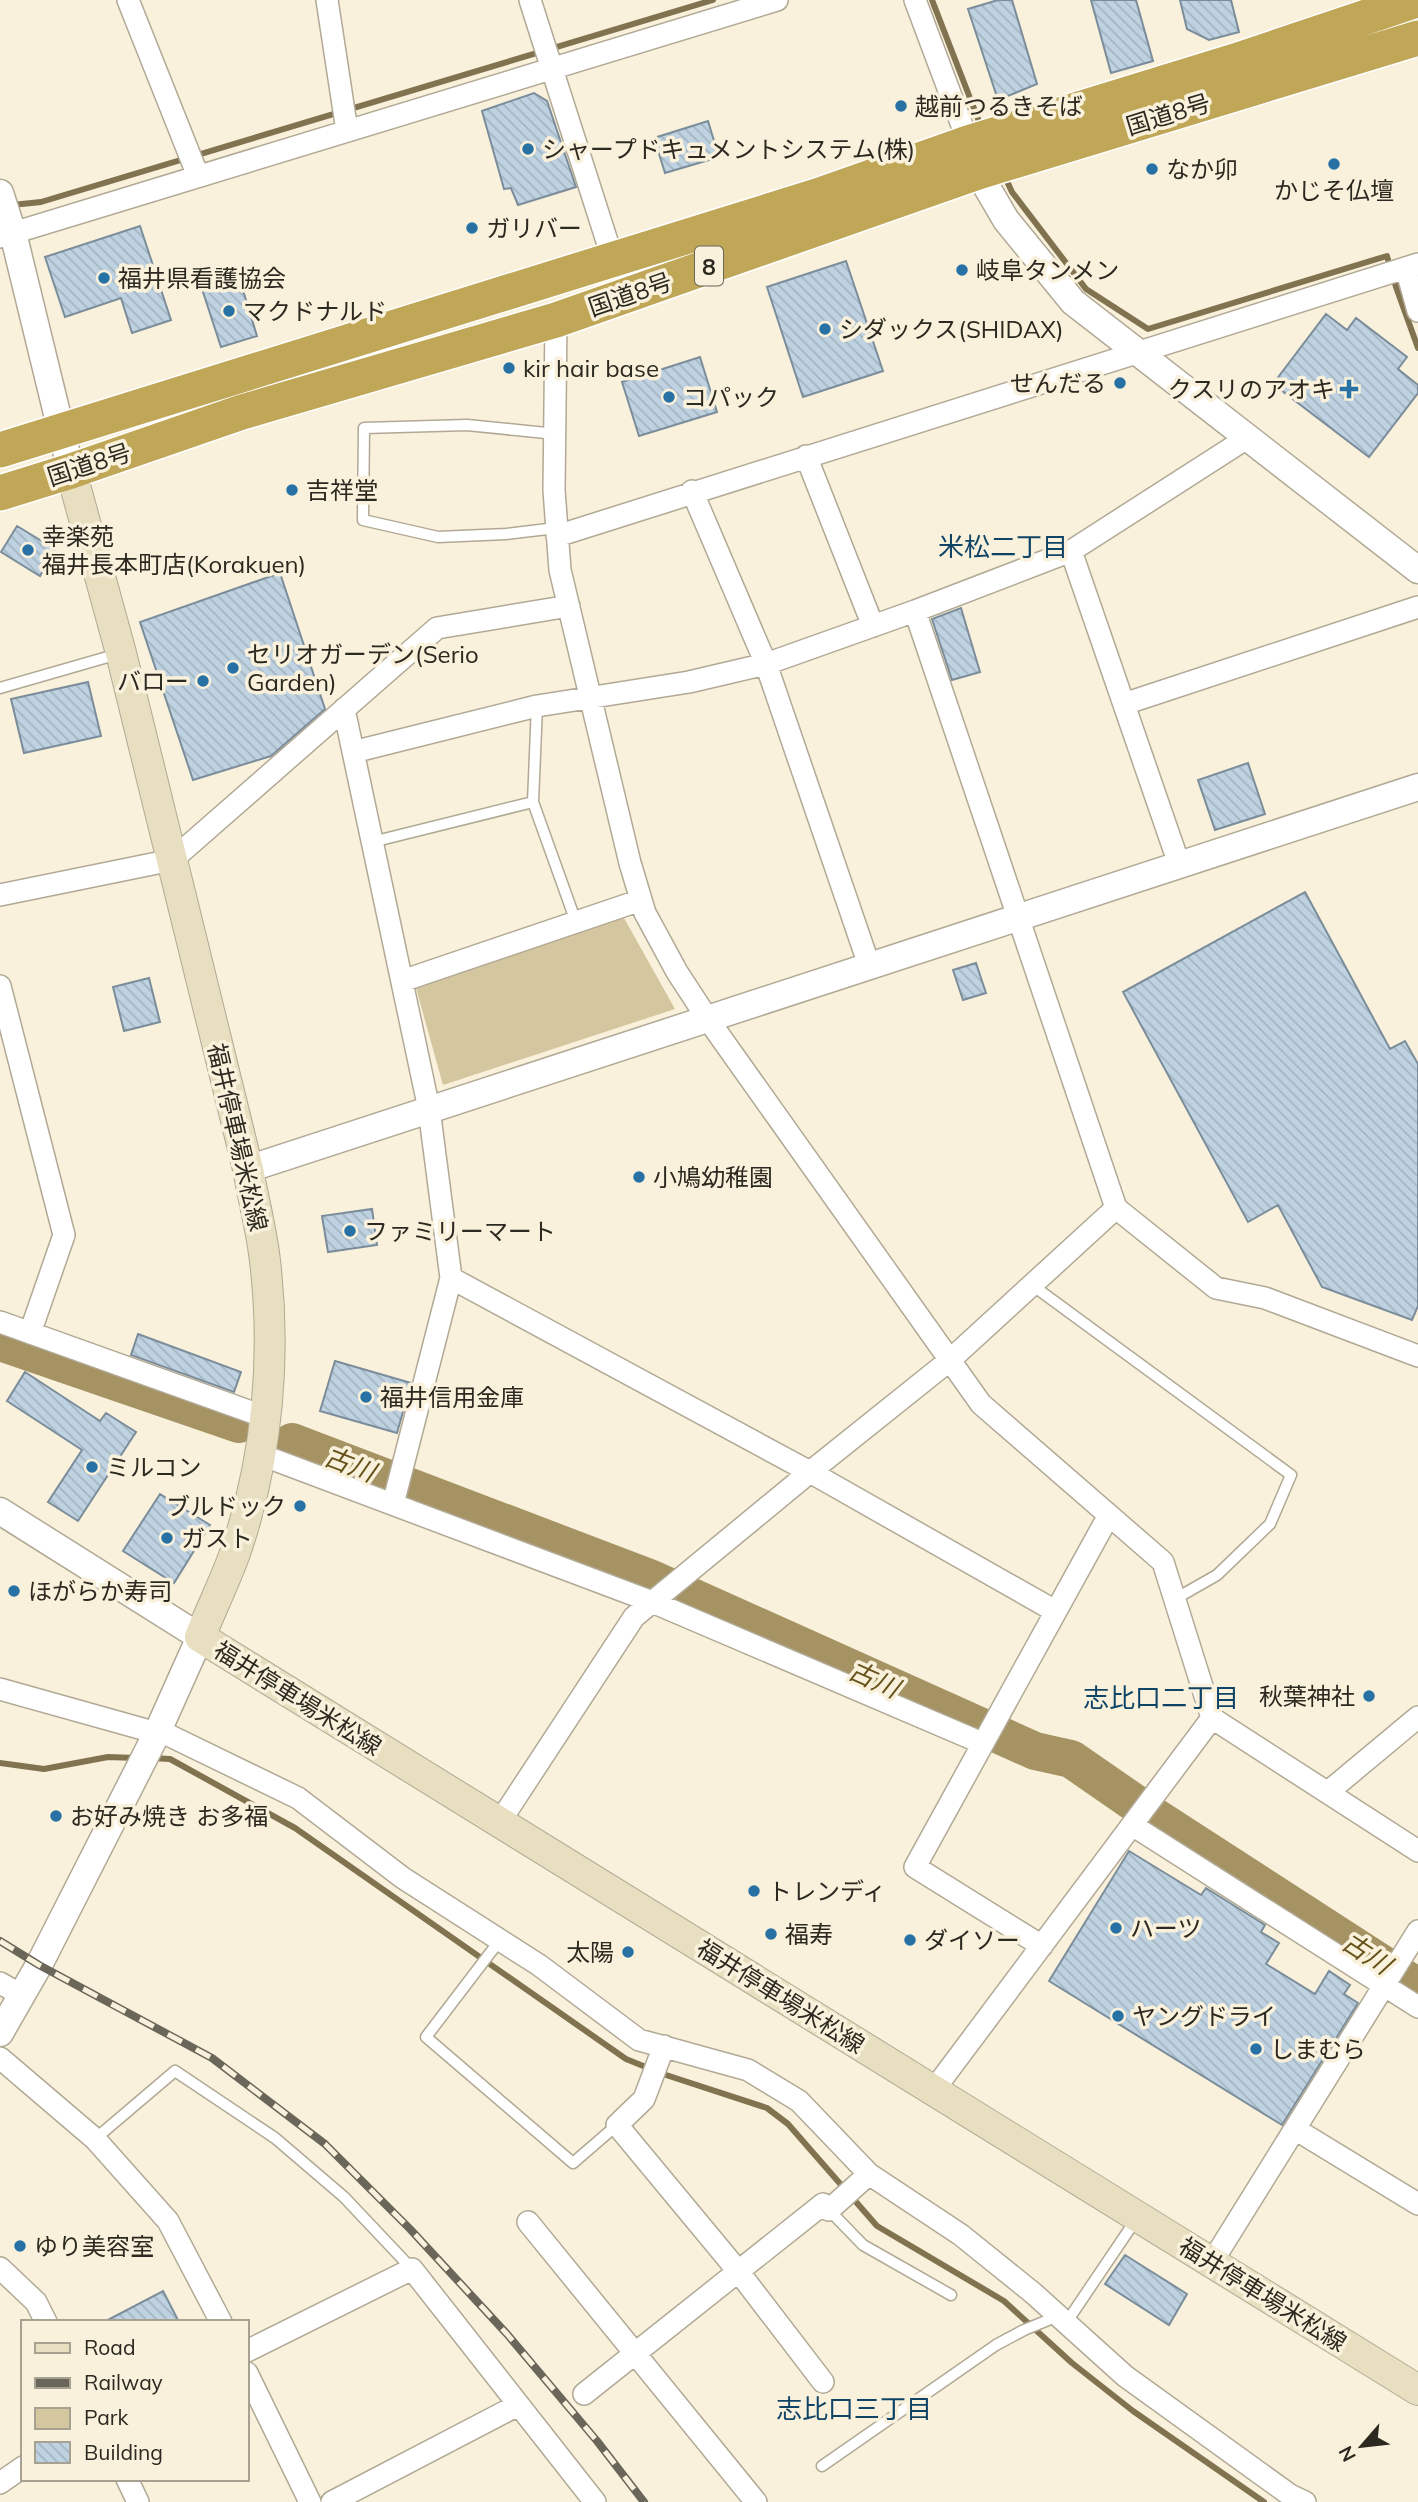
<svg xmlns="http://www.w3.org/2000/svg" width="1418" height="2502" font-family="Mulish,'Noto Sans JP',sans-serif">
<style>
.green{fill:#d4c69f}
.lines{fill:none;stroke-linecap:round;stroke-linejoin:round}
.stream{stroke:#817350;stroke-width:6}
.river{stroke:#a59364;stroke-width:38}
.building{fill:url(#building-back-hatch);stroke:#7b8d9b;stroke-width:2}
.service-casing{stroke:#b1a995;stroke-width:13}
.minor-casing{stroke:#b1a995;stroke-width:24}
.tertiary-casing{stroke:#b1a995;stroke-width:29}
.secondary-casing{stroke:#b1a995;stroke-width:32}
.trunk-casing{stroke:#fff;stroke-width:38}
.service{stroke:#fff;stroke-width:10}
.minor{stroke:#fff;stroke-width:21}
.tertiary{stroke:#fff;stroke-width:26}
.secondary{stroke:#e8dec0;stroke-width:30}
.trunk{stroke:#c0a657;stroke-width:35}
.rail-casing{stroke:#6a6659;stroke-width:8}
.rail{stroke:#f9f1db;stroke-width:5;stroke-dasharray:16;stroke-linecap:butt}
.poi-dot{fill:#2771a5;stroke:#f9f1db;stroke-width:2.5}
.labels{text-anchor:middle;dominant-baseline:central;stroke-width:7;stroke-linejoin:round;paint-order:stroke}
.shield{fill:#f9f1db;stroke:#6a6559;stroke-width:2}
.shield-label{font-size:23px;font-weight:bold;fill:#2c2921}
.poi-label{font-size:24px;fill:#2c2921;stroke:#f9f1db;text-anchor:start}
.street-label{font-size:24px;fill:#2c2921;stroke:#f9f1db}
.neighbourhood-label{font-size:26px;fill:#104467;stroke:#f9f1db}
.water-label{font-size:26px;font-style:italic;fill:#66531a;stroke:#f9f1db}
</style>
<defs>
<pattern id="building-back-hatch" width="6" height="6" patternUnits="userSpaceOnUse" patternTransform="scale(1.75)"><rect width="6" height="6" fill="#bfd2e1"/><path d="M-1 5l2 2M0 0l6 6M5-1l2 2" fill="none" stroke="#a4b4c1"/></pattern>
</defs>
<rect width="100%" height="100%" fill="#f9f1db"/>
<path class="green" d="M624 918 675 1009 443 1085 416 988Z"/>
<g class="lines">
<path class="stream" d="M932 0 982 129
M1005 177 1012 192 1086 289 1148 329 1387 256 1396 287 1418 348
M12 205 41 202 713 0
M151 1758 170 1759 295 1828 626 2059 663 2074 767 2108 788 2124 877 2226 1004 2301 1072 2363 1133 2411 1264 2502
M0 1763 44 1769 108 1757 137 1758"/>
<path class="river" d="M0 1342 239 1424
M292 1442 652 1579 1035 1751 1071 1759 1155 1817 1418 1987"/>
</g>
<path class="building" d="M998 0H1012L1037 84 998 100 968 9Z
M1091 0H1136L1153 61 1111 73Z
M1180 0H1231L1239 32 1209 40 1187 29Z
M534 93 547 101 576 187 518 205 511 188 504 189 482 111Z
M708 121 719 157 665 173 654 138Z
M140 226 171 320 132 333 121 298 65 317 45 257Z
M846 261 883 371 803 397 767 287Z
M238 274 257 336 221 347 201 286Z
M1326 314 1347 330 1356 318 1407 357 1398 369 1418 385V393L1369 457 1273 384Z
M700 357 717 412 639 436 622 382Z
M17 526 55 549 40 576 1 552Z
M280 573 325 709 271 756 193 780 140 622Z
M961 608 980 672 952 680 932 619Z
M88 682 101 736 24 753 11 699Z
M1248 763 1265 814 1215 830 1198 780Z
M1305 892 1390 1049 1405 1041 1418 1064V1306L1412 1320 1322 1287 1278 1205 1248 1222 1123 992Z
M976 963 986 993 963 1000 953 970Z
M149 978 160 1022 124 1031 113 987Z
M372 1209 377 1245 328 1252 322 1216Z
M138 1334 241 1372 234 1392 131 1355Z
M335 1361 411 1383 397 1433 320 1411Z
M25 1372 100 1421 106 1413 136 1432 78 1521 48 1502 82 1450 7 1401Z
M160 1494 210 1525 174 1583 123 1551Z
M1129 1851 1201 1895 1206 1888 1265 1925 1261 1932 1279 1943 1266 1964 1315 1994 1329 1971 1350 1985 1344 1994 1358 2003 1282 2125 1049 1981Z
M1125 2255 1187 2294 1169 2325 1105 2284Z
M163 2291 179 2322H104Z"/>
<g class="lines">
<defs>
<path id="service" d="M556 434 467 425 364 428 363 520 438 537 506 534 556 528
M0 688 118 654
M537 706 533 802 576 922
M372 842 533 802
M1032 1285 1291 1475 1270 1524 1217 1575 1175 1599
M500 1940 426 2037 573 2163 617 2125
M95 2139 175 2071 275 2138 344 2197 412 2269
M829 2210 863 2245 951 2295
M1066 2323 1137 2218
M822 2466 996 2345 1024 2330 1058 2316"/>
<path id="minor" d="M128 0 198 176
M327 0 347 131
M530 0 613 260
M915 0 972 152
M0 237 777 0
M1406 268 1418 311
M556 320 554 490 560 570 630 863 645 913 677 972 707 1018 981 1404 1163 1562 1212 1718 1418 1851
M806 456 873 626
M692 491 766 664 869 965
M557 536 1418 264
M1071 551 1179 864
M915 611 1116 1208 1216 1288 1265 1298 1418 1356
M1124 704 1418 607
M344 709 429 1109 451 1278 393 1504
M353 752 537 706 689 682 766 664 915 611 1071 551 1247 438
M0 895 172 860 437 628 569 606
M402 981 641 900
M0 986 64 1235 30 1333
M451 1278 810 1472 1055 1611
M0 1322 265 1417
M259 1454 650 1601 982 1743
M0 1689 157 1733
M158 1730 298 1798 403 1878 539 1965 639 2040 748 2070 799 2101 869 2174 961 2235 1033 2293 1125 2376 1290 2495 1305 2502
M1328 1792 1418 1717
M499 1823 634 1617 810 1472 950 1360 1116 1208
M1132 1825 1418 2007
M1042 1946 915 1867 1109 1515
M0 1983 21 1995
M664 2046 644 2099 617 2125 738 2271 823 2382
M0 2058 95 2139 168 2221 221 2322
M933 2091 1212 1718
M1295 2129 1418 2204
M528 2222 756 2502
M1212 2262 1418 1931
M0 2268 36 2302 46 2322
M247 2351 412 2269 595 2502
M247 2373 310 2502
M584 2394 823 2204 829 2210 869 2174
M127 2479 138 2502
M0 2483 23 2467
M332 2502 518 2405"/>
<path id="tertiary" d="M978 172 1006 220 1073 302 1418 570
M0 193 13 233 71 471
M248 1169 1418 787
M0 1511 200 1637 157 1733 39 1965 0 2033"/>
<path id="secondary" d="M71 471 121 653 248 1169C253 1197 260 1225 264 1253 277 1352 268 1458 235 1553 225 1581 211 1609 200 1637L1418 2390"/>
<path id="trunk" d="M0 450 817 196 968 143 1235 61 1417 0
M0 493 71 471 242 412 556 320 978 172 1418 38"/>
</defs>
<use href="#service" class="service-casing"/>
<use href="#minor" class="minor-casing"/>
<use href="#tertiary" class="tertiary-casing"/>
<use href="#secondary" class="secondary-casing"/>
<use href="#trunk" class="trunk-casing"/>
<use href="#service" class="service"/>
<use href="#minor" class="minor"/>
<use href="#tertiary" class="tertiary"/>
<use href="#secondary" class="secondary"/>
<use href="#trunk" class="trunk"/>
<defs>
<path id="rail" d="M0 1941 39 1965 212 2058 325 2144 410 2229 507 2334 597 2441 644 2502"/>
</defs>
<use href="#rail" class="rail-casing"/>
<use href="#rail" class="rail"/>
</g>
<g class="poi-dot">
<circle cx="901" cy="106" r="7"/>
<circle cx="528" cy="149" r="7"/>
<circle cx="1334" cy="164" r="7"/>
<circle cx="1152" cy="169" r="7"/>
<circle cx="472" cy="228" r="7"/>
<circle cx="962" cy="270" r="7"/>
<circle cx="104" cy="278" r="7"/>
<circle cx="229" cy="311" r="7"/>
<circle cx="825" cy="329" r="7"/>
<circle cx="509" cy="368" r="7"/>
<circle cx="1120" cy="383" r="7"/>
<path d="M1345.5 378.5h7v7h7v7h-7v7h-7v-7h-7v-7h7z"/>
<circle cx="669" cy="397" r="7"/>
<circle cx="292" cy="490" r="7"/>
<circle cx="28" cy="550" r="7"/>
<circle cx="233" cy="668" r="7"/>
<circle cx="203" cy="681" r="7"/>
<circle cx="639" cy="1177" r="7"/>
<circle cx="350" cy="1231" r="7"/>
<circle cx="366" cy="1397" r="7"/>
<circle cx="92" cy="1467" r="7"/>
<circle cx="300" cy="1506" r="7"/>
<circle cx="167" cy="1538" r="7"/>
<circle cx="14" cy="1591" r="7"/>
<circle cx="1369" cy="1696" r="7"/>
<circle cx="56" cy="1816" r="7"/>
<circle cx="754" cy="1891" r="7"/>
<circle cx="1116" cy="1928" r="7"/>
<circle cx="771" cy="1934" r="7"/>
<circle cx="910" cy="1940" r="7"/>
<circle cx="628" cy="1952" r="7"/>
<circle cx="1118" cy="2016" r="7"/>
<circle cx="1256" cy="2049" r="7"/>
<circle cx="20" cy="2246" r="7"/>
</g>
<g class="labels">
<rect class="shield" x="695" y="246.5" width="28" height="39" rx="5"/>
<g class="shield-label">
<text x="709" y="266">8</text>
</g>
<g class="poi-label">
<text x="915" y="106">越前つるきそば</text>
<text x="542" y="149">シャープドキュメントシステム(株)</text>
<text x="1166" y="169">なか卯</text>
<text x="1334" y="190" text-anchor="middle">かじそ仏壇</text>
<text x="486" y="228">ガリバー</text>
<text x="976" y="270">岐阜タンメン</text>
<text x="118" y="278">福井県看護協会</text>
<text x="243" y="311">マクドナルド</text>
<text x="839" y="329">シダックス(SHIDAX)</text>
<text x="523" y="368">kir hair base</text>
<text x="1106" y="383" text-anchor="end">せんだる</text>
<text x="1335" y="389" text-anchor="end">クスリのアオキ</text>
<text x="683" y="397">コパック</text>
<text x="306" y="490">吉祥堂</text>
<text x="42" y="536">幸楽苑<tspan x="42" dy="28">福井長本町店(Korakuen)</tspan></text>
<text x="247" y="654">セリオガーデン(Serio<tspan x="247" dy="28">Garden)</tspan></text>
<text x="189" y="681" text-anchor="end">バロー</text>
<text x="653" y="1177">小鳩幼稚園</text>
<text x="364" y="1231">ファミリーマート</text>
<text x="380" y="1397">福井信用金庫</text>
<text x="106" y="1467">ミルコン</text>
<text x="286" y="1506" text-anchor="end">ブルドック</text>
<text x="181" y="1538">ガスト</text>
<text x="28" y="1591">ほがらか寿司</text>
<text x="1355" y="1696" text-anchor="end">秋葉神社</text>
<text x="70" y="1816">お好み焼き お多福</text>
<text x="768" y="1891">トレンディ</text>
<text x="1130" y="1928">ハーツ</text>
<text x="785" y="1934">福寿</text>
<text x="924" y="1940">ダイソー</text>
<text x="614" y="1952" text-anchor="end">太陽</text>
<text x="1132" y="2016">ヤングドライ</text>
<text x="1270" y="2049">しまむら</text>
<text x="34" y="2246">ゆり美容室</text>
</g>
<g class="street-label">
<text transform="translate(1168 114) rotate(-17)">国道8号</text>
<text transform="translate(630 294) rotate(-19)">国道8号</text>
<text transform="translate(89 464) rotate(-18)">国道8号</text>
<text transform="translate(238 1137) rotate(77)">福井停車場米松線</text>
<text transform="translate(298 1698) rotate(32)">福井停車場米松線</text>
<text transform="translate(781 1996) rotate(32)">福井停車場米松線</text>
<text transform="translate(1263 2294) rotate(32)">福井停車場米松線</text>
</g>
<g class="neighbourhood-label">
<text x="1003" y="546">米松二丁目</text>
<text x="1161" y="1697">志比口二丁目</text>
<text x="854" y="2408">志比口三丁目</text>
</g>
<g class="water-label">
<text transform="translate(350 1464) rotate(21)">古川</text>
<text transform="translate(874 1679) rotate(24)">古川</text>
<text transform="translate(1367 1953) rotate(33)">古川</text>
</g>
</g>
<rect x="21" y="2320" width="228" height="161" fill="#f9f1db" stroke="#a7a191" stroke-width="2"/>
<rect x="35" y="2343" width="35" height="10" fill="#e8dec0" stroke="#a7a191" stroke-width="2"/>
<text x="84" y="2355" font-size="21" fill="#2c2921">Road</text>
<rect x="35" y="2378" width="35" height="10" fill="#6a6659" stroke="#a7a191" stroke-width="2"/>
<text x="84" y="2390" font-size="21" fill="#2c2921">Railway</text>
<rect x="35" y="2408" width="35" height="21" fill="#d4c69f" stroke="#a7a191" stroke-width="2"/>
<text x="84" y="2425" font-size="21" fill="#2c2921">Park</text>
<rect x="35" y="2442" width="35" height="21" fill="url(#building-back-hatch)" stroke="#a7a191" stroke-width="2"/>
<text x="84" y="2460" font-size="21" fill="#2c2921">Building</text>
<g transform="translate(1362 2446) rotate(242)" stroke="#f9f1db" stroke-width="5" paint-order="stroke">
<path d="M0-5L12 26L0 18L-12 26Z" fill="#2c2921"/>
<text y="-10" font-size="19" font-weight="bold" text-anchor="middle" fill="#2c2921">N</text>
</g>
</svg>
